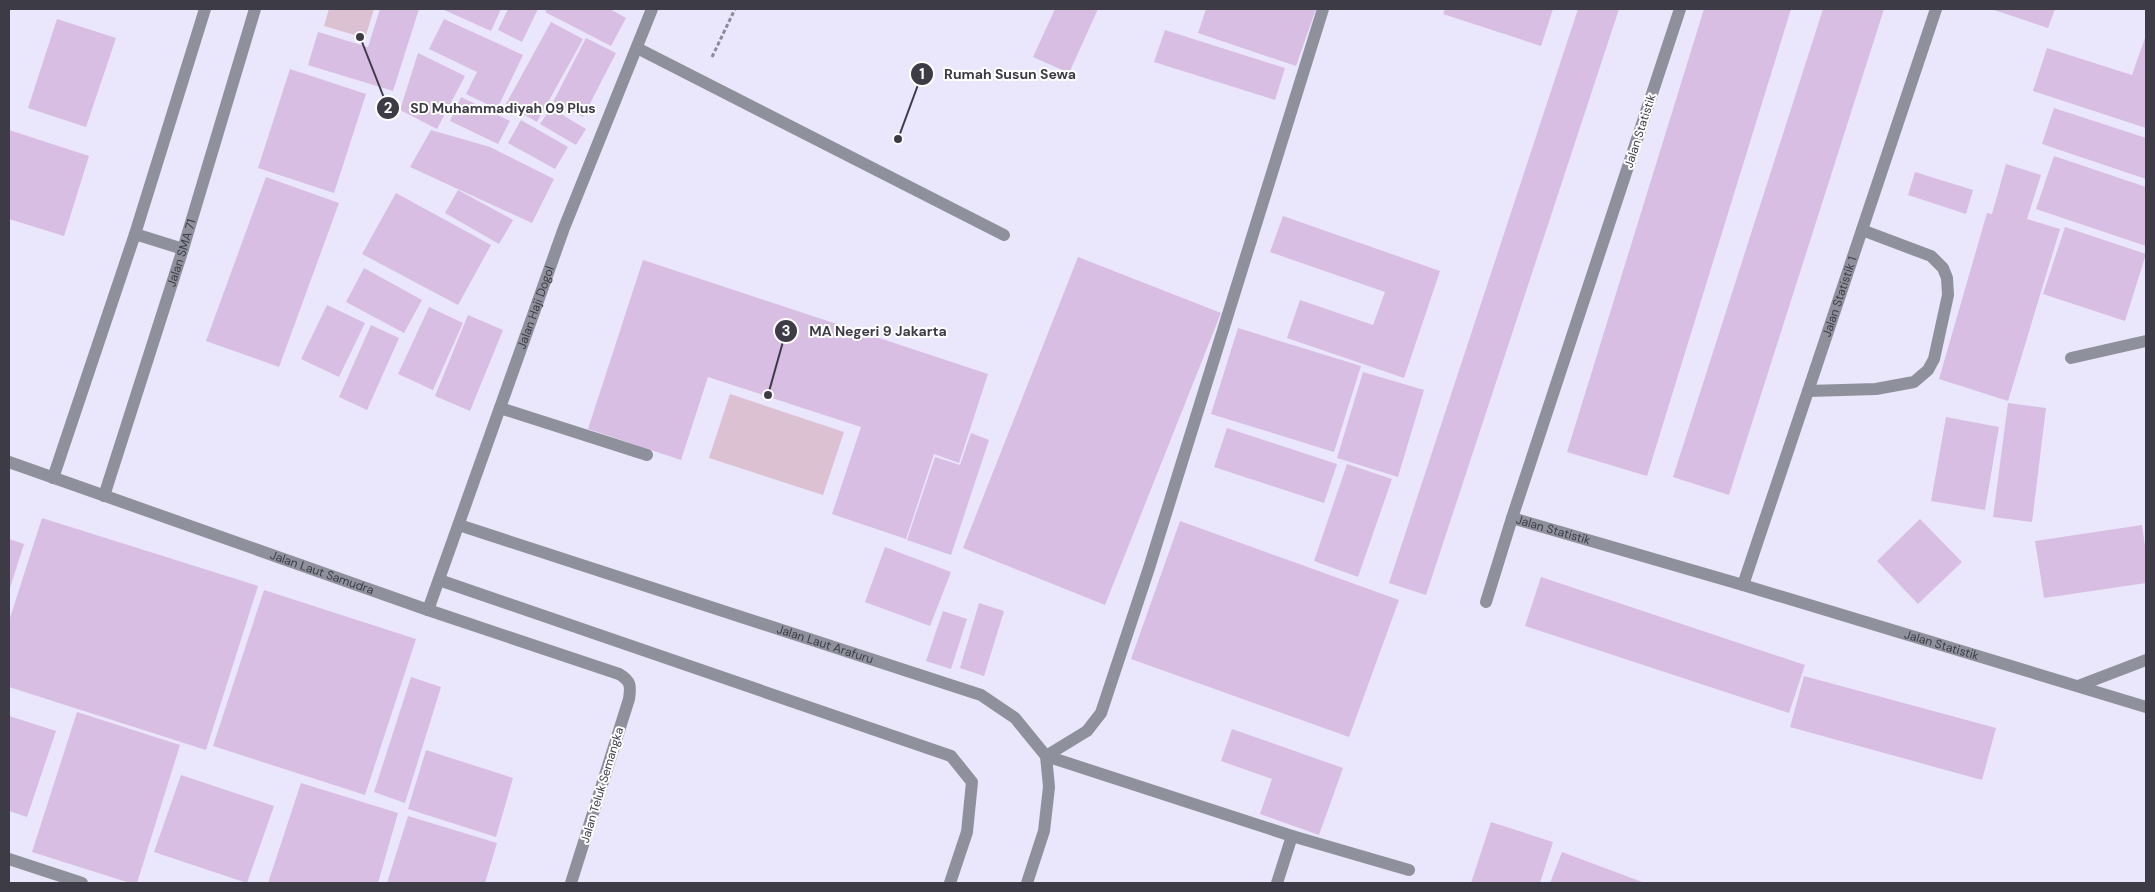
<svg xmlns="http://www.w3.org/2000/svg" width="2155" height="892" font-family="'DM Sans',sans-serif">
<style>
.green{fill:#dbc1d1}
.building{fill:#d9bee3}
.lines{fill:none;stroke-linecap:round;stroke-linejoin:round}
.path{stroke:#8c8999;stroke-width:3;stroke-dasharray:4 2.5;stroke-linecap:butt}
.minor{stroke:#8e919c;stroke-width:12}
.labels{text-anchor:middle;dominant-baseline:central;stroke-width:4;stroke-linejoin:round;paint-order:stroke}
.street-label{font-size:12px;fill:#3d3b46;stroke:#fff}
.leader{fill:none;stroke:#3d3b46;stroke-width:2}
.callout-dot{fill:#3d3b46;stroke:#fff;stroke-width:2}
.mark-label{font-size:15px;text-anchor:middle;font-weight:bold;fill:#fff}
.callout-label{font-size:14px;text-anchor:middle;font-weight:bold;fill:#3d3b46;stroke:#fff;stroke-width:4;stroke-linejoin:round;paint-order:stroke}
</style>
<rect width="100%" height="100%" fill="#eae6fb"/>
<path class="green" d="M329 9H374L365 38 324 26Z
M730 394 844 432 823 495 709 458Z"/>
<path class="building" d="M380 9H419L393 91 308 65 318 32 368 47Z
M442 9H501L491 31Z
M508 9H538L522 42 498 30Z
M547 9H610L626 18 611 46 545 12Z
M1055 9H1098L1069 73 1033 57Z
M1206 9H1316L1296 66 1198 33Z
M1445 9H1553L1541 46 1443 14Z
M1578 9H1619L1426 595 1389 583Z
M1704 9H1791L1647 476 1567 452Z
M1823 9H1884L1729 495 1673 477Z
M1991 9H2055L2048 28Z
M57 19 116 38 86 127 28 108Z
M444 19 523 55 497 109 466 94 477 72 429 49Z
M551 22 583 39 537 122 506 104Z
M1165 30 1285 68 1275 100 1154 62Z
M2146 35V128L2033 91 2047 48 2132 75Z
M586 38 616 53 583 117 553 102Z
M418 53 465 76 437 129 400 110Z
M290 69 366 94 334 193 258 168Z
M461 97 510 121 498 144 450 121Z
M551 108 586 129 576 145 540 124Z
M2054 108 2146 138V179L2042 144Z
M521 120 568 147 555 169 508 143Z
M9 130 89 156 64 236 9 219Z
M431 130 490 147 554 179 532 223 410 167Z
M2054 156 2146 187V246L2036 209Z
M2006 164 2041 175 2027 219 2060 229 2008 401 1939 379 1987 213 1992 214Z
M1915 172 1973 190 1966 214 1908 195Z
M266 177 339 203 279 367 206 341Z
M458 190 513 220 499 244 445 213Z
M396 193 491 245 458 305 362 254Z
M1283 216 1440 271 1404 378 1287 338 1300 300 1373 325 1385 292 1270 252Z
M2065 227 2146 254 2125 321 2043 294Z
M1078 257 1221 313 1105 605 963 548Z
M643 260 988 374 959 463 934 454 906 539 832 514 861 427 708 377 681 460 588 429Z
M364 268 422 300 404 333 346 302Z
M327 305 365 323 339 377 301 359Z
M429 307 463 323 433 390 398 374Z
M468 315 503 330 470 411 435 396Z
M371 325 399 338 367 410 339 397Z
M1238 328 1361 366 1334 452 1211 414Z
M1363 372 1424 390 1398 477 1337 458Z
M2008 403 2046 408 2032 522 1993 517Z
M1946 417 1999 427 1985 510 1931 501Z
M1227 428 1337 464 1324 503 1214 467Z
M971 433 989 440 951 555 907 540 935 457 960 465Z
M1347 464 1392 479 1358 577 1314 561Z
M42 518 258 586 206 750 9 687V621Z
M1920 519 1962 562 1918 604 1877 561Z
M1180 521 1399 600 1349 737 1131 659Z
M2142 525 2146 553V583L2044 598 2035 541Z
M9 539 24 544 9 591Z
M885 547 951 572 930 626 865 602Z
M1541 577 1805 665 1789 713 1525 626Z
M264 590 416 639 365 795 213 746Z
M979 603 1004 611 984 676 960 668Z
M943 611 967 619 951 669 926 661Z
M1804 676 1996 728 1982 780 1790 727Z
M411 677 441 687 405 803 374 792Z
M77 712 180 745 137 883H130L32 852Z
M9 716 56 731 27 817 9 811Z
M1232 729 1343 768 1319 835 1260 814 1272 779 1221 761Z
M426 750 513 778 496 837 408 809Z
M181 775 274 806 247 883 154 852Z
M301 783 398 813 378 883H268Z
M408 816 497 843 485 883H387Z
M1491 822 1553 842 1540 883H1471Z
M1562 852 1645 883H1550Z"/>
<g class="lines">
<path class="path" d="M712 57 735 9"/>
<g class="minor">
<path id="s1" d="M1680 9 1512 518 1743 585 2146 707"/>
<path d="M637 48 1004 235"/>
<path d="M135 234 183 249"/>
<path d="M2071 358 2146 341"/>
<path d="M1808 391 1876 389 1914 382 1928 370 1934 359 1948 295 1947 278 1943 268 1931 256 1862 230"/>
<path d="M500 408 647 455"/>
<path id="s2" d="M9 462 428 610 619 674C631 681 631 686 629 699L571 883"/>
<path d="M53 478 135 234 205 9"/>
<path id="s3" d="M104 496 183 249 255 9"/>
<path id="s4" d="M459 525 981 695 1015 718 1046 756 1049 787 1044 831 1027 883"/>
<path d="M439 580 951 756 972 782 967 832 950 883"/>
<path id="s5" d="M1743 585 1936 9"/>
<path d="M1486 602 1512 518"/>
<path id="s6" d="M428 610 564 228 652 9"/>
<path d="M2078 686 2146 660"/>
<path d="M1046 756 1087 731 1101 713 1149 568 1323 9"/>
<path d="M1046 756 1292 836 1409 870"/>
<path d="M9 859 82 883"/>
<path d="M1277 883 1292 836"/>
</g>
</g>
<g class="labels">
<g class="street-label">
<text transform="translate(1640 131) rotate(-72)">Jalan Statistik</text>
<text stroke="none"><textPath href="#s3" startOffset="255">Jalan SMA 71</textPath></text>
<text stroke="none"><textPath href="#s5" startOffset="304">Jalan Statistik 1</textPath></text>
<text stroke="none"><textPath href="#s6" startOffset="321">Jalan Haji Dogol</textPath></text>
<text stroke="none"><textPath href="#s1" startOffset="579">Jalan Statistik</textPath></text>
<text stroke="none"><textPath href="#s2" startOffset="332">Jalan Laut Samudra</textPath></text>
<text stroke="none"><textPath href="#s4" startOffset="385">Jalan Laut Arafuru</textPath></text>
<text stroke="none"><textPath href="#s1" startOffset="984">Jalan Statistik</textPath></text>
<text transform="translate(602 785) rotate(-73)">Jalan Teluk Semangka</text>
</g>
</g>
<path class="leader" d="M898 139L922 74M360 37L388 108M768 395L786 331"/>
<g class="callout-dot">
<circle cx="898" cy="139" r="5"/>
<circle cx="360" cy="37" r="5"/>
<circle cx="768" cy="395" r="5"/>
<circle cx="922" cy="74" r="12"/>
<circle cx="388" cy="108" r="12"/>
<circle cx="786" cy="331" r="12"/>
</g>
<g class="mark-label">
<text x="922" y="79">1</text>
<text x="388" y="113">2</text>
<text x="786" y="336">3</text>
</g>
<g class="callout-label">
<text x="1010" y="79">Rumah Susun Sewa</text>
<text x="503" y="113">SD Muhammadiyah 09 Plus</text>
<text x="878" y="336">MA Negeri 9 Jakarta</text>
</g>
<rect width="2155" height="892" fill="none" stroke="#3d3b46" stroke-width="20"/>
</svg>
